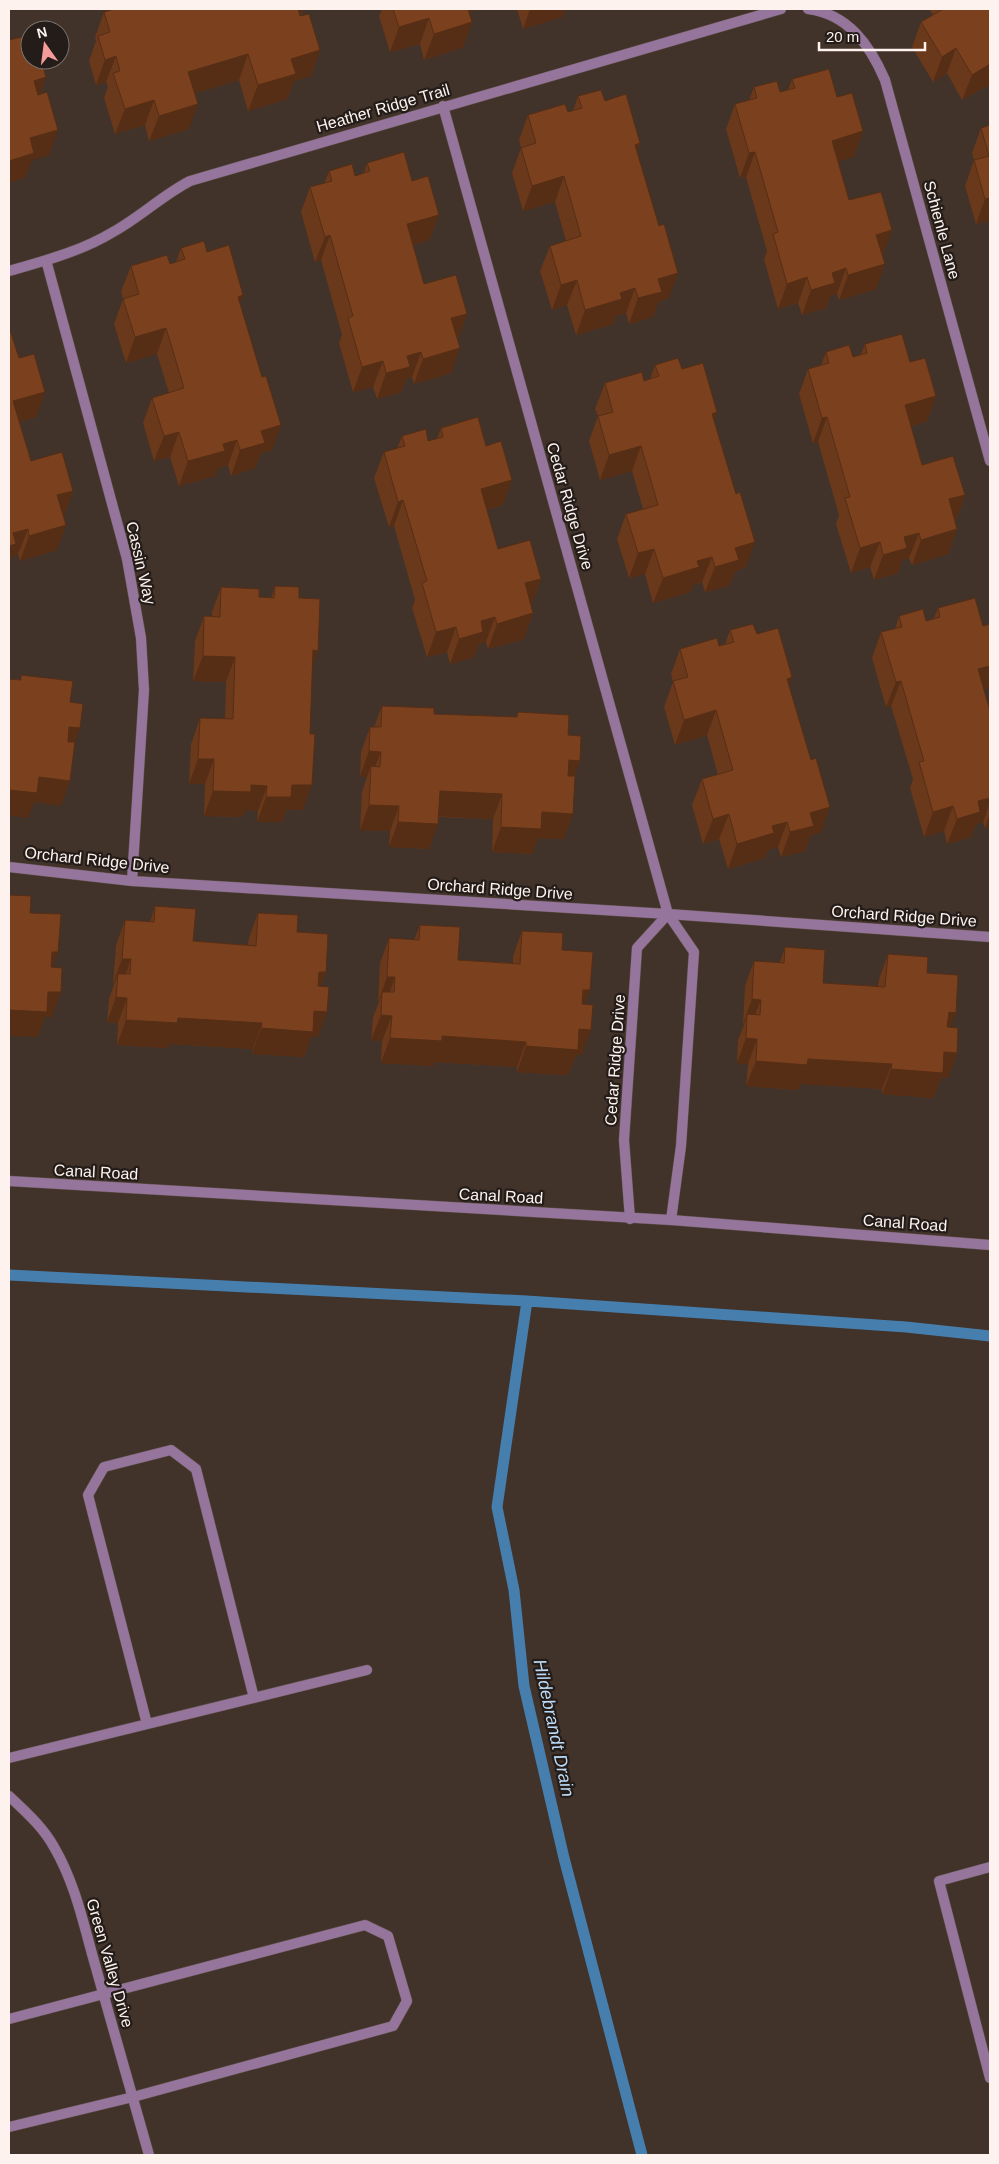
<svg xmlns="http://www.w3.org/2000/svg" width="999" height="2164" font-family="Helvetica,sans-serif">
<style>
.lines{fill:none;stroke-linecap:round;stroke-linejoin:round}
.stream{stroke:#467fad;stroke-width:11}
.service-casing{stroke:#5f5149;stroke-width:11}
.minor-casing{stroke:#5f5149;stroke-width:11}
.tertiary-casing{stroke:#5f5149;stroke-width:11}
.service{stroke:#95759c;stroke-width:10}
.minor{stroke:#95759c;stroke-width:10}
.tertiary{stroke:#95759c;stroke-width:10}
.wall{fill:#6a381a}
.shaded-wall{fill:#562e15}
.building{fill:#7b411e;stroke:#562e15}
.labels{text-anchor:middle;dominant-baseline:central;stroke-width:4.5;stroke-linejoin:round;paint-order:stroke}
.street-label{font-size:16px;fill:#fdf2ed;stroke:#231c18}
.water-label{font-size:18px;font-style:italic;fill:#bcdaf5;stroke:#231c18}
</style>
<rect width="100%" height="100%" fill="#41322a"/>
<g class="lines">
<path class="stream" d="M9 1275 527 1301 906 1327 990 1336
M527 1301 497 1507 514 1590 524 1686 564 1858 642 2155"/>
<defs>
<path id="service" d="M147 1724 88 1495 104 1467 171 1450 196 1469 254 1698
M9 1758 367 1670
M9 2019 365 1925 388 1936 407 2001 393 2026 133 2097 9 2127"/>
<path id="minor" d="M808 9C848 14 870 45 885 80L990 461
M443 106 668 914
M46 260 127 559 141 638 144 690 132 881
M9 271C44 261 82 251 113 232 140 217 163 195 190 181L781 9
M9 867 132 881 668 914 990 937
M630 1219 624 1140 637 948 668 914 694 952 681 1146 671 1220
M9 1796C26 1812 43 1827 54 1847 75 1883 83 1922 94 1961 113 2026 131 2091 149 2155
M990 1867 939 1881 990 2078"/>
<path id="tertiary" d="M9 1181 671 1220 990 1245"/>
</defs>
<use href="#service" class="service-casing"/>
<use href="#minor" class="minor-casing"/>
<use href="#tertiary" class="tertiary-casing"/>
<use href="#service" class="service"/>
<use href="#minor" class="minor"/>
<use href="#tertiary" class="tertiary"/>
</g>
<path class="wall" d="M303 9 301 16 320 50 311 76 294 81 287 99 248 111 239 80 195 93 189 129 149 141 145 125 115 134 104 98 108 87 106 82 96 85 89 61 96 41 95 37 104 12Z
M382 9H478L469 12 472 22 463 47 424 60 420 44 390 52 379 16Z
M517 9H566L562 17 523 29Z
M929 9H990V84L962 100 947 73 933 82 912 47 921 22 933 15Z
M792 79 837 97 863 131 854 157 838 161 849 200 883 255 882 256 885 264 876 289 839 300 837 294 830 296 826 308 802 315 798 303 778 309 764 259 767 251 746 177 740 178 726 129 735 104 749 100 754 87 780 92 788 90Z
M578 96 605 101 640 143 637 152 669 298 658 302 653 317 629 324 626 313 616 316 613 324 576 335 567 305 552 310 540 271 550 246 566 241 555 202 523 211 512 173 521 148 519 140 528 115 568 112 573 111Z
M990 125V220L976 224 965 186 974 160 972 153 981 128Z
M367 163 412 181 439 215 429 240 413 245 424 284 467 314 457 339 451 373 414 384 412 377 406 379 401 392 377 399 373 387 353 392 339 343 342 335 321 260 315 262 301 212 310 187 324 184 329 171 355 176 364 173Z
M181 248 207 252 240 304 272 450 261 453 255 468 231 476 228 465 218 468 215 476 179 486 170 457 154 461 143 423 152 398 169 393 157 354 126 363 114 324 123 299 121 291 131 266 170 264 176 262Z
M9 330 19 358 45 392 36 417 19 422 31 461 73 491 64 516 57 550 20 561 18 554 12 556 9 564Z
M865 344 910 362 936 396 927 421 911 426 922 465 965 495 956 520H955L957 529 948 554 912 565 909 558 902 560 898 573 874 580 870 567 851 573 836 524 839 515 818 442 813 443 799 394 808 369 821 365 826 352 853 357 861 354Z
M655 365 682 369 717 412 714 420 746 567 735 571 729 586 705 592 702 582 693 585 690 592 653 603 645 574 629 578 617 539 626 514 643 509 632 471 600 480 589 441 598 416 595 409 605 383 644 381 650 379Z
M441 428 503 505 487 510 498 549 541 579 532 604H531L524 639 488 649 486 642 479 644 474 657 450 664 447 652 427 657 412 608 415 600 394 526 389 527 374 478 384 452 397 449 402 436 428 441 437 439Z
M275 586 299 598 312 668 303 810H286L282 822H257L258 811 245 810 242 817 204 816 205 784H189L191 744 200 718 225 719 226 682 193 681 195 641 204 616H212V612L221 587 259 597 271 598Z
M938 608 984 690 990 711V827L985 828 983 822 976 824 971 837 947 844 944 831 924 837 910 788 913 779 891 706 886 707 872 658 881 632 895 629 899 616 926 621 934 618Z
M730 630 757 634 789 686 821 832 810 836 805 851 781 857 778 847 768 850 765 858 728 869 719 839 703 844 692 805 702 779 718 775 707 735 675 745 664 707 673 682 671 674 680 649 719 646 725 644Z
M382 706 434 714 516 717 518 712 568 735 574 776 564 839 538 838 532 854 492 852 493 819 439 817 429 849 389 847 390 831 360 830 362 792 367 777 360 776 361 752 370 727H374Z
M155 906 193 941 248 945 249 938 258 913 297 932 326 972 320 987 318 1037H311L304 1057 252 1054 253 1049 170 1044 168 1048 117 1045 118 1023 107 1022 109 999 114 984H113L116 945 125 920 150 922Z
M420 925 458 960 513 963V956L522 931 562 950 585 1005 582 1055H576L568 1075 517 1072V1067L435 1062 433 1066 381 1063 382 1041 371 1040 373 1017 379 1002H378L380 963 389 938 414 940Z
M785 947 823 983 878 986 879 979 888 954 927 973 956 1013 950 1027 957 1053 948 1078H941L933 1098 882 1094V1089L800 1084 798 1090 746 1086 748 1064 737 1063 738 1040 744 1025 743 1024 745 986 754 961 780 962Z"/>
<path class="shaded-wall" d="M293 9H303L298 23Z
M457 9H478L454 16Z
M530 9H566L562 17 523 29Z
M429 18 420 44 390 52 399 27Z
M472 22 463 47 424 60 434 34Z
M956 48 947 73 933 82 942 57Z
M320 50 311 76 294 81 287 99 248 111 258 85 291 59Z
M248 54 239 80 179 98 188 72Z
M116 56 106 82 96 85 105 60Z
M990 64V84L962 100 972 75Z
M46 77 37 103 34 81Z
M154 100 145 125 115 134 125 109Z
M198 104 189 129 149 141 159 116Z
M58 130 49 155 32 160 25 178 9 183V161L30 138Z
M863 131 854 157 823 166 832 141Z
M640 143 631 168 635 145Z
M755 152 746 177 740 178 749 153Z
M564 176 555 202 523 211 532 186Z
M990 198V220L976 224 985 199Z
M439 215 429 240 398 249 407 224Z
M892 230 883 255 867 260 876 235Z
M330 235 321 260 315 262 325 237Z
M885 264 876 289 839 300 848 275Z
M846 268 837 294 830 296 826 308 802 315 811 290 832 273Z
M678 273 669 298 658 302 653 317 629 324 638 298 658 279Z
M807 277 798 303 778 309 787 284Z
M577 280 567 305 552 310 561 285Z
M635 288 626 313 616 316 613 324 576 335 585 310 620 293Z
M243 295 234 320 238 297Z
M467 314 458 339 442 343 451 318Z
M166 328 157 354 126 363 135 337Z
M460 348 451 373 414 384 423 359Z
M421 352 412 377 406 379 401 392 377 399 386 373 407 356Z
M383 361 373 387 353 392 362 367Z
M45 392 36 417 9 425 13 401Z
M936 396 927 421 896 430 905 405Z
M717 412 708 437 712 414Z
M827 417 818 442 813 443 822 418Z
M281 425 272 450 261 453 255 468 231 476 240 450 261 431Z
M179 432 170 457 154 461 164 436Z
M237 440 228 465 218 468 215 476 179 486 188 461 223 444Z
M641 446 632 471 600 480 609 455Z
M512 480 503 505 472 514 481 489Z
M73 491 64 516 48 521 57 495Z
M965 495 956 520 940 525 949 499Z
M403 500 394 526 389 527 398 502Z
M66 525 57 550 20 561 29 536Z
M28 529 18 554 12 556 9 564V545L13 533Z
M957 529 948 554 912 565 921 540Z
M919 533 909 558 902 560 898 573 874 580 883 555 904 537Z
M755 542 746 567 735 571 729 586 705 592 715 567 735 548Z
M880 542 870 567 851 573 860 548Z
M654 549 645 574 629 578 638 553Z
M712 557 702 582 693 585 690 592 653 603 663 578 697 561Z
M541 579 532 604 516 608 525 583Z
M533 613 524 639 488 649 497 624Z
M495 617 486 642 479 644 474 657 450 664 459 639 481 621Z
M456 627 447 652 427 657 436 632Z
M313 650 318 651 309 676Z
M203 656 235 657 226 682 193 681Z
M990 666V688L969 694 978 669Z
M792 677 783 702 787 679Z
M901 681 891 706 886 707 896 682Z
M716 710 707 735 675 745 684 720Z
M69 727 80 728 71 753 60 752Z
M369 751 381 752 371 777V766L367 777 360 776Z
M198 759H214L205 784H189Z
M569 760 580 761 571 786 560 785Z
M39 777 70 781 61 806 34 802 28 818 9 816V790Z
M251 785 267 786 258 811 245 810 242 817 204 816 213 791Z
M292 785H312L303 810H286L282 822H257L266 797Z
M440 791 502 794 493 819 431 816Z
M990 798V802L983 822 976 824 971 837 947 844 957 819 978 801Z
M369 805 399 806 390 831 360 830Z
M953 806 944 831 924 837 933 812Z
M830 807 821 832 810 836 805 851 781 857 790 832 810 813Z
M542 812 573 814 564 839 538 838 532 854 492 852 501 827Z
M729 814 719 839 703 844 713 819Z
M990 814V827L985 828Z
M398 822 438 824 429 849 389 847Z
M787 822 778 847 768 850 765 858 728 869 737 844 772 826Z
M52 952H58L49 977Z
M122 959H131L122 985 118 974 114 984H113Z
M319 972H326L317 997Z
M387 977H395L386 1003 382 992 379 1002H378Z
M583 990H590L581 1015Z
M48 992H61L52 1017H45L38 1037 9 1036V1010Z
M116 997 127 998 118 1023 107 1022Z
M752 999 761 1000 751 1025 747 1014 744 1025 743 1024Z
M314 1011 327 1012 318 1037H311L304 1057 252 1054 261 1028Z
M949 1012 956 1013 946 1038Z
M381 1015 392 1016 382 1041 371 1040Z
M178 1018 262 1023 253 1049 170 1044 168 1048 117 1045 126 1020Z
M579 1029 591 1030 582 1055H576L568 1075 517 1072 526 1046Z
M442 1036 526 1042 517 1067 435 1062 433 1066 381 1063 390 1038Z
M746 1038 757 1039 748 1064 737 1063Z
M944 1052 957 1053 948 1078H941L933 1098 882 1094 891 1069Z
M808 1059 892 1064 882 1089 800 1084 798 1090 746 1086 756 1061Z"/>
<path class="building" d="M114 9H298L300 16 309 14 320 50 291 59 296 74 258 85 248 54 188 72 198 104 159 116 154 100 125 109 113 73 120 71 116 56 105 60 98 36 110 32 104 12Z
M393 9H468L472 22 434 34 429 18 399 27Z
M943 9H990V64L972 75 956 48 942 57 921 22Z
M22 37 28 58 30 57V60H41L46 77 34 81 38 95 47 92 58 130 30 138 34 153 9 161V40Z
M829 69 837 97 852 93 863 131 832 141 849 200 881 192 892 230 876 235 885 264 848 275 846 268 832 273 835 283 811 290 807 277 787 284 773 234 778 232 755 152 749 153 735 104 757 98 754 87 777 81 780 92 795 88 792 79Z
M601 90 605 101 626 94 640 143 635 145 659 226 664 224 678 273 658 279 662 292 638 298 635 288 620 293 622 299 585 310 577 280 561 285 550 246 581 236 564 176 532 186 521 148 536 143 528 115 565 104 568 112 582 108 578 96Z
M990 125V198L985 199 974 160 989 156 981 128Z
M404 152 412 181 428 176 439 215 407 224 424 284 456 275 467 314 451 318 460 348 423 359 421 352 407 356 410 367 386 373 383 361 362 367 348 318 353 316 330 235 325 237 310 187 332 181 329 171 352 164 355 176 370 171 367 163Z
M204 241 207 252 229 245 243 295 238 297 262 377 266 376 281 425 261 431 265 443 240 450 237 440 223 444 225 451 188 461 179 432 164 436 152 398 184 388 166 328 135 337 123 299 139 294 131 266 167 255 170 264 185 259 181 248Z
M9 330H10L19 358 34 354 45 392 13 401 31 461 62 452 73 491 57 495 66 525 29 536 28 529 13 533 16 544 9 546Z
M902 334 910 362 925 358 936 396 905 405 922 465 953 456 965 495 949 499 957 529 921 540 919 533 904 537 907 548 883 555 880 542 860 548 845 498 850 497 827 417 822 418 808 369 829 363 826 352 849 345 853 357 867 353 865 344Z
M678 358 682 369 703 363 717 412 712 414 736 494 740 492 755 542 735 548 739 560 715 567 712 557 697 561 699 567 663 578 654 549 638 553 626 514 658 505 641 446 609 455 598 416 613 412 605 383 642 372 644 381 659 376 655 365Z
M478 417 486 446 501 441 512 480 481 489 498 549 530 540 541 579 525 583 533 613 497 624 495 617 481 621 483 632 459 639 456 627 436 632 422 583 427 581 403 500 398 502 384 452 405 446 402 436 426 429 428 441 443 437 441 428Z
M275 586 299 587V598L320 599 318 651 313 650 310 734H315L312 785H292L291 797H266L267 786 251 785V792L213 791 214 759H198L200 718 233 719 235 657 203 656 204 616 220 617 221 587 259 589V597L274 598Z
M975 598 983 626 990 624V666L978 669 990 711V798L978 801 980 812 957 819 953 806 933 812 919 762 924 761 901 681 896 682 881 632 902 627 899 616 923 609 926 621 940 617 938 608Z
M753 624 757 634 778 628 792 677 787 679 811 760 816 758 830 807 810 813 814 826 790 832 787 822 772 826 774 833 737 844 729 814 713 819 702 779 733 770 716 710 684 720 673 681 688 677 680 649 717 638 719 646 734 642 730 630Z
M21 675 73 681 70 702 83 704 80 728 69 727 68 742H75L70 781 39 777 37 793 9 790V679L21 680Z
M382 706 434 708V714L517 717 518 712 569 715 568 735 581 736 580 761 569 760 568 776H575L573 814 542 812 541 829 501 827 502 794 440 791 438 824 398 822 399 806 369 805 371 766 380 767 381 752 369 751 370 727H381Z
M9 895 31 896 30 913 61 914 58 952H52L51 967 62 968 61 992H48L47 1012 9 1010Z
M155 906 196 909 193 941 256 946 258 913 298 915 297 932 328 934 326 972H319L318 986 329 987 327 1012 314 1011 313 1032 261 1028 262 1023 178 1018 177 1023 126 1020 127 998 116 997 118 974H130L131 959H122L125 920 154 922Z
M420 925 460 927 458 960 520 964 522 931 563 933 562 950 593 952 590 990H583L582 1004 593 1005 591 1030 579 1029 578 1050 526 1046V1042L442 1036V1041L390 1038 392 1016 381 1015 382 992H394L395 977H387L389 938 419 940Z
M785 947 825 950 823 983 885 987 888 954 928 957 927 973 958 975 956 1013 949 1012 947 1027 958 1028 957 1053 944 1052 943 1073 891 1069 892 1064 808 1059 807 1065 756 1061 757 1039 746 1038 747 1014 760 1015 761 1000 752 999 754 961 784 963Z"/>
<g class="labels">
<g class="street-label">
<text transform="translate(383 108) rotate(-16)">Heather Ridge Trail</text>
<text transform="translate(942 230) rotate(75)">Schienle Lane</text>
<text transform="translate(570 506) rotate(74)">Cedar Ridge Drive</text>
<text transform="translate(141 563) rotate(77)">Cassin Way</text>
<text transform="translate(97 860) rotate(6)">Orchard Ridge Drive</text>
<text transform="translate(500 889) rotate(4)">Orchard Ridge Drive</text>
<text transform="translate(904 916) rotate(4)">Orchard Ridge Drive</text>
<text transform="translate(615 1060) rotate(-86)">Cedar Ridge Drive</text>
<text transform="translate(96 1172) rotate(3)">Canal Road</text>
<text transform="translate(501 1196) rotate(3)">Canal Road</text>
<text transform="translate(905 1223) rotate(4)">Canal Road</text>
<text transform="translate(110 1963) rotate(74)">Green Valley Drive</text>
</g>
<g class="water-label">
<text transform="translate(554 1728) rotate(78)">Hildebrandt Drain</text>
</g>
</g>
<rect width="999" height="2164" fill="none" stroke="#fdf2ed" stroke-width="20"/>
<g transform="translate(45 45) rotate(346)"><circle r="24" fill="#231c18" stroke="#7a726d"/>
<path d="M0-4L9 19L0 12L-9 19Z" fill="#f59b9a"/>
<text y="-8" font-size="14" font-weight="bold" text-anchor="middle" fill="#fdf2ed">N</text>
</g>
<path d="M819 42v8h106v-8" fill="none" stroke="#fdf2ed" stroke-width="2.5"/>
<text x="826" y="42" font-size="15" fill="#fdf2ed" stroke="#231c18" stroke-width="4" paint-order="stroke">20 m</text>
</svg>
